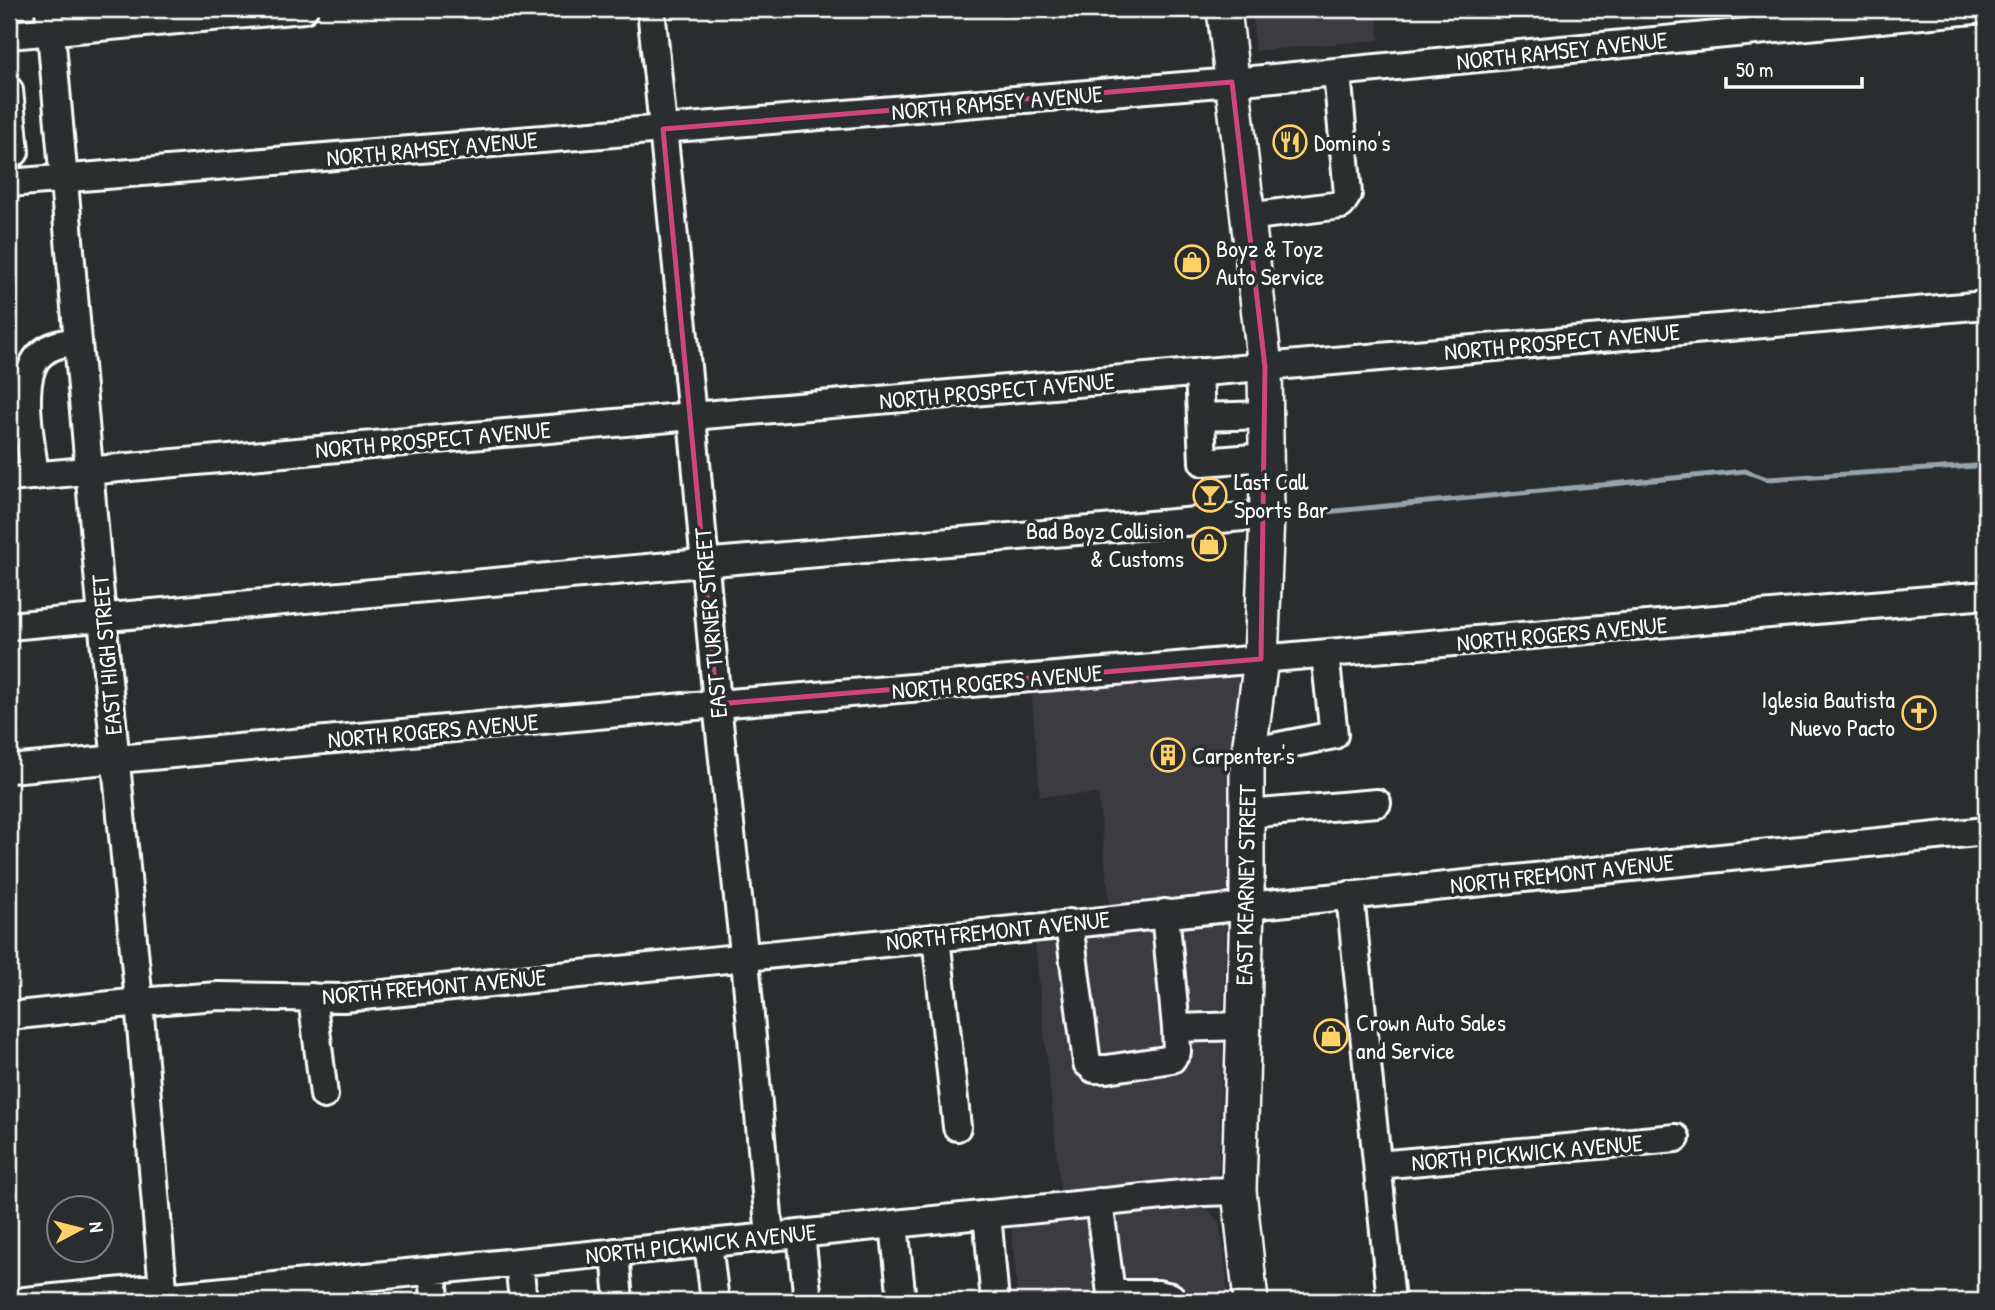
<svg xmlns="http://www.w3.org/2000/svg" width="1995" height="1310" font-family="'Patrick Hand',sans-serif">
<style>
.built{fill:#3b3a3f}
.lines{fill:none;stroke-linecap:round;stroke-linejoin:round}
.stream{stroke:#96a4ac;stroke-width:5}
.minor-casing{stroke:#fff;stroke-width:32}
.major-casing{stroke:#fff;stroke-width:38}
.minor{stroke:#2a2d2e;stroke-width:26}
.major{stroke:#2a2d2e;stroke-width:33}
.marked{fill:none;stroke:#ce467c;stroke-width:5;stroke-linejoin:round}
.labels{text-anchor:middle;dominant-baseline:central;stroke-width:7;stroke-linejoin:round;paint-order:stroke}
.street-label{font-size:24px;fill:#fff;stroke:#2a2d2e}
.poi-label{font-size:24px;fill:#fff;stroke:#2a2d2e;text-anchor:start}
</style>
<rect width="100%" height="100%" fill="#2a2d2e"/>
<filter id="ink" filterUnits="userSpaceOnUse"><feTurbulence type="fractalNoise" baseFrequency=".0143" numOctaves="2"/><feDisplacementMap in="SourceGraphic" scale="14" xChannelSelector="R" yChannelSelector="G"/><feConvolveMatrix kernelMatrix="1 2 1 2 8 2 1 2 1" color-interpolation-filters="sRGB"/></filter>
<g filter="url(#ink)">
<path class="built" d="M1252 9H1377L1379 40 1255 51Z
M1235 672 1238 678 1230 886 1223 894 1213 898 1110 908 1098 794 1040 796 1031 689Z
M1226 921 1219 1168 1215 1178 1207 1183 1061 1196 1034 933Z
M1197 1206 1205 1207 1211 1212 1218 1221 1223 1241 1229 1301H1018L1011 1226Z"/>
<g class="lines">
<path class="stream" d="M1305 514 1745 471 1767 479 1976 466 1986 468"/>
<defs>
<path id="minor" d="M49 9 102 618 139 1002 164 1301
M651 9 692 416 717 704 746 971 770 1237
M9 35 304 9
M9 90 15 152 9 153
M9 183 1232 82 1984 9
M1247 217 1341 205 1348 194 1337 72
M1199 372 1203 462 1266 457
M1201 417 1266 415
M35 476C32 445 15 375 42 353 53 344 65 343 78 341
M9 478 692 416 1986 305
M9 626 713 562 1267 515
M1249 752 1334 735 1325 654
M9 769 717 704 1261 659 1986 595
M1247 814 1377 803
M1350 895 1391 1301
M1165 913 1176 1028
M1069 923 1087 1063 1094 1069H1107L1172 1059 1177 1052 1176 1028 1243 1026
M936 937 957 1127
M312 997 324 1095
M9 1016 139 1002 218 996 344 998 1986 831
M1378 1165 1676 1138
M1099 1202 1112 1301
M987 1214 995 1301
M894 1224 902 1301
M801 1234 808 1301
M708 1243 715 1301
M615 1252 619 1301
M519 1262 523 1301
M433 1270 435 1301
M1111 1294H1157L1171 1297 1173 1301
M164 1297 770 1237 1201 1192 1239 1191
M25 1301 163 1287"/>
<path id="major" d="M1224 9 1265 367 1267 515 1261 659 1247 767V905L1239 1191 1251 1301"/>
</defs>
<use href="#minor" class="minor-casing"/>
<use href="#major" class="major-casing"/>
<use href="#minor" class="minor"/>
<use href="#major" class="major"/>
</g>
</g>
<path class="marked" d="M1232 82 1265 367 1261 659 717 704 663 129Z"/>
<defs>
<symbol id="restaurant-ring" viewBox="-11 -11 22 22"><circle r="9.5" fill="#2a2d2e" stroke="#ffd166" stroke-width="1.5"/><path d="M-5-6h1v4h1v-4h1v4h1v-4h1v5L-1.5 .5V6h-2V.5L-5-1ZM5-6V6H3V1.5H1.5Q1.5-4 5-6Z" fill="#ffd166"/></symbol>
<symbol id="shop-ring" viewBox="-11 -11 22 22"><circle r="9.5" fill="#2a2d2e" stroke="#ffd166" stroke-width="1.5"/><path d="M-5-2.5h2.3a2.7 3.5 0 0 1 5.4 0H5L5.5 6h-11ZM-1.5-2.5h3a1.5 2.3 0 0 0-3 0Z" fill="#ffd166"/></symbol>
<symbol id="bar-ring" viewBox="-11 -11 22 22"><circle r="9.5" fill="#2a2d2e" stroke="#ffd166" stroke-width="1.5"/><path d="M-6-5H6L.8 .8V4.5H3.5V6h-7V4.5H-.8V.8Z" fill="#ffd166"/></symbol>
<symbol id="church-ring" viewBox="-11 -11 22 22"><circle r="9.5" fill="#2a2d2e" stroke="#ffd166" stroke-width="1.5"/><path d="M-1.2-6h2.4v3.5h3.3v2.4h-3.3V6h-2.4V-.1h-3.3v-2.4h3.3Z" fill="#ffd166"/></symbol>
<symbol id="building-ring" viewBox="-11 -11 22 22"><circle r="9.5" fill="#2a2d2e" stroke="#ffd166" stroke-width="1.5"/><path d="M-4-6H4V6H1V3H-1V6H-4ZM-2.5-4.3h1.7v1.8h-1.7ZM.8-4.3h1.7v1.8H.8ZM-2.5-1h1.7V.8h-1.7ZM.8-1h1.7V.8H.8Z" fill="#ffd166"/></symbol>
</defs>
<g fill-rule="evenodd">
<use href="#restaurant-ring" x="1271" y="123" width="38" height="38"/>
<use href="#shop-ring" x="1173" y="243" width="38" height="38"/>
<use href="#bar-ring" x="1191" y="476" width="38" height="38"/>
<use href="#shop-ring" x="1190" y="525" width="38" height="38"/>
<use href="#church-ring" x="1900" y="694" width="38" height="38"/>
<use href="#building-ring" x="1149" y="736" width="38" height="38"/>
<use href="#shop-ring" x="1312" y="1017" width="38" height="38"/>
</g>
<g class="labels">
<g class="street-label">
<text transform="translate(1562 50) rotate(-6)">NORTH RAMSEY AVENUE</text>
<text transform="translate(997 102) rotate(-5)">NORTH RAMSEY AVENUE</text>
<text transform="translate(432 148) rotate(-5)">NORTH RAMSEY AVENUE</text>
<text transform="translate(1562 341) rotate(-5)">NORTH PROSPECT AVENUE</text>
<text transform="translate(997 390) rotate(-5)">NORTH PROSPECT AVENUE</text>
<text transform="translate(433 439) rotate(-5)">NORTH PROSPECT AVENUE</text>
<text transform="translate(710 623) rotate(-95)">EAST TURNER STREET</text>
<text transform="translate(1562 633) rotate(-5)">NORTH ROGERS AVENUE</text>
<text transform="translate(106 655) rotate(-95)">EAST HIGH STREET</text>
<text transform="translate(997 681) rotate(-5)">NORTH ROGERS AVENUE</text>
<text transform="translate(433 730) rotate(-5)">NORTH ROGERS AVENUE</text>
<text transform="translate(1562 873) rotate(-6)">NORTH FREMONT AVENUE</text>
<text transform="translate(1245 885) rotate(-89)">EAST KEARNEY STREET</text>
<text transform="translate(998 930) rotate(-6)">NORTH FREMONT AVENUE</text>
<text transform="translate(434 986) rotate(-5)">NORTH FREMONT AVENUE</text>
<text transform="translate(1527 1152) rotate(-5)">NORTH PICKWICK AVENUE</text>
<text transform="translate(701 1243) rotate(-6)">NORTH PICKWICK AVENUE</text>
</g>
<g class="poi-label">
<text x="1314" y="142">Domino's</text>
<text x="1216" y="248">Boyz &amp; Toyz<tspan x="1216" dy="28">Auto Service</tspan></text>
<text x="1234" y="481">Last Call<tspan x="1234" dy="28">Sports Bar</tspan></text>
<text x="1184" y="530" text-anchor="end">Bad Boyz Collision<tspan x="1184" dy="28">&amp; Customs</tspan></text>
<text x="1895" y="699" text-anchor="end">Iglesia Bautista<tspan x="1895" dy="28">Nuevo Pacto</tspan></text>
<text x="1192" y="755">Carpenter's</text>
<text x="1356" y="1022">Crown Auto Sales<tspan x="1356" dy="28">and Service</tspan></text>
</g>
</g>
<rect width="1995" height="1310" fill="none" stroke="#2a2d2e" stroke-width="35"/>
<rect x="18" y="18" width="1960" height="1275" fill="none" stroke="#fff" stroke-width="2.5" filter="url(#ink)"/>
<g transform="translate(80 1229) rotate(83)"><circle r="33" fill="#2a2d2e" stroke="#7f8182" stroke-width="2"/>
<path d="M0-5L12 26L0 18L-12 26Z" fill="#ffd166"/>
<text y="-10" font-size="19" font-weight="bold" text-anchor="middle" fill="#ffffff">N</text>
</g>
<path d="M1726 77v10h136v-10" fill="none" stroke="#ffffff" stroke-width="3.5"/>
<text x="1736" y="77" font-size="21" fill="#ffffff" stroke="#2a2d2e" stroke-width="5" paint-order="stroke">50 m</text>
</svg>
